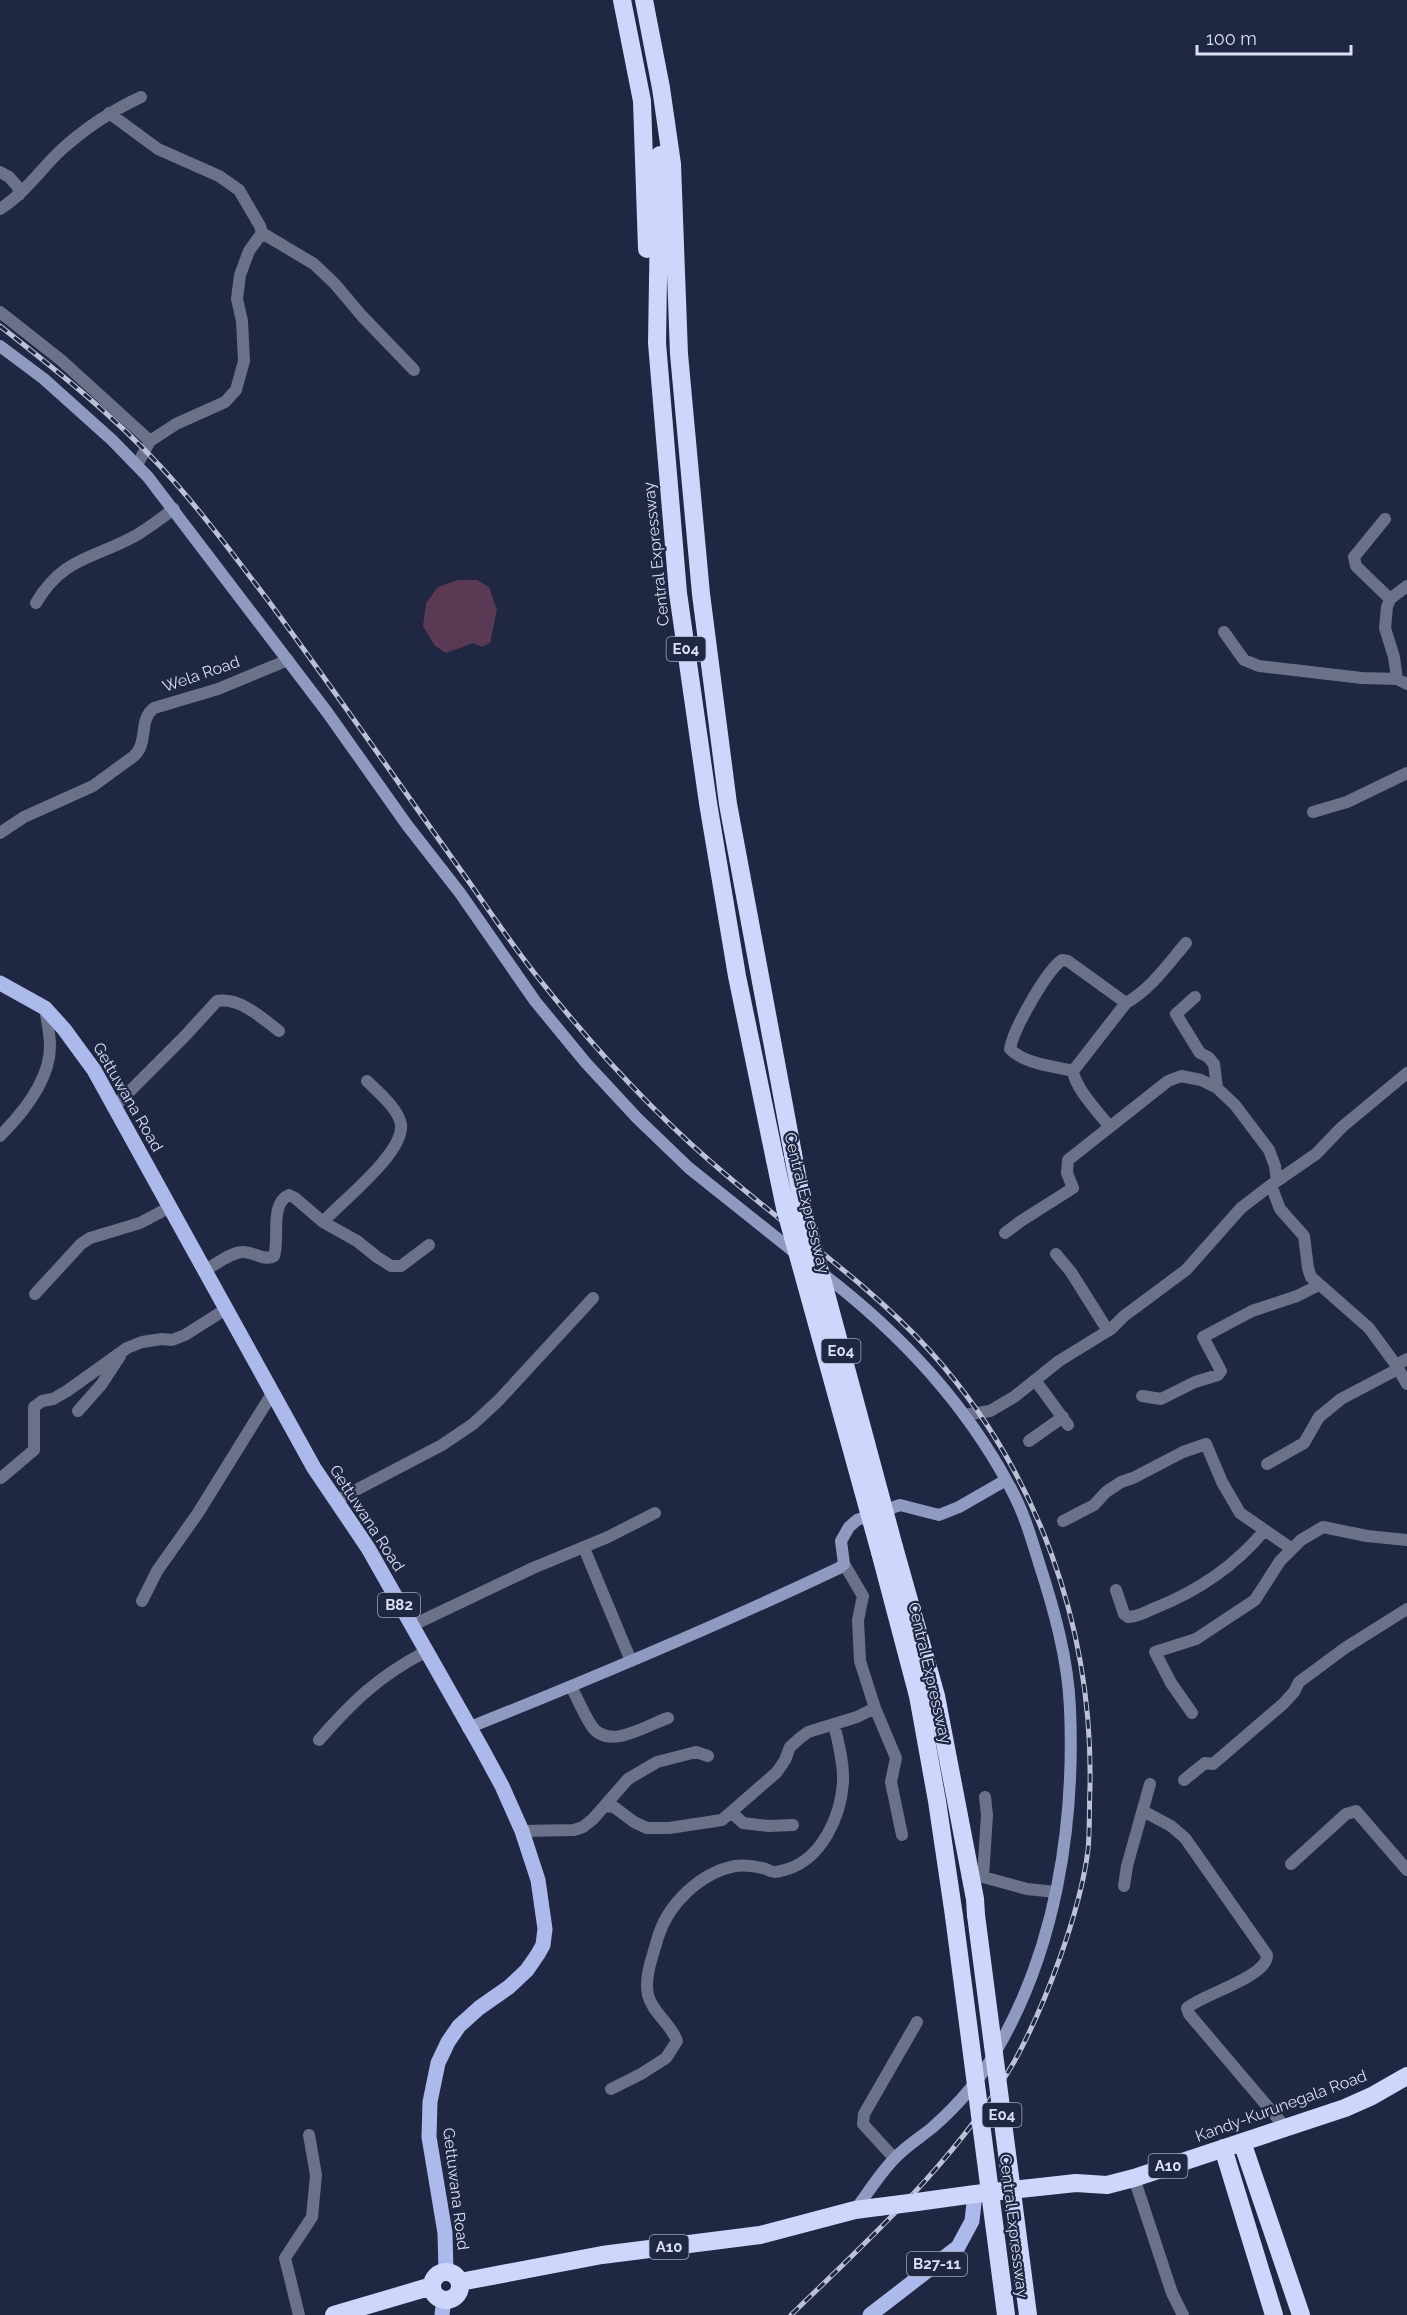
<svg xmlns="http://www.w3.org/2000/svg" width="1407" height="2315" font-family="Raleway,sans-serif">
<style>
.green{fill:#593954}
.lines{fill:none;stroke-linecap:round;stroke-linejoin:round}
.street{stroke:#6a7189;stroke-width:12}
.secondary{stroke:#8f9ac0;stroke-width:12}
.primary{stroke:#abb9eb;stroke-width:15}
.highway{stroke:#ccd7fb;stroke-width:18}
.rail-casing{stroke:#bcc1d7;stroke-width:5}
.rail{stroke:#202743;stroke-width:3;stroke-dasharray:9;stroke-linecap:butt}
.highway-bridge{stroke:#ccd7fb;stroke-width:18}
.labels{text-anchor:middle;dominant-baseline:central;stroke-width:4.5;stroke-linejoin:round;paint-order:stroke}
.shield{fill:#202743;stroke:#a2a8be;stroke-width:1.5}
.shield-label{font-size:15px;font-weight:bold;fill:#dadff3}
.street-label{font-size:16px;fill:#dadff3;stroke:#202743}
</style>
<rect width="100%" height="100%" fill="#202743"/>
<path class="green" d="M458 580H477L489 587 497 610 490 643 482 647 473 643 446 653 435 646 423 626 426 603 438 587Z"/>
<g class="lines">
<path class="street" d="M109 113 158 149 219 176 239 190 260 226 262 233 314 264 335 284 362 316 414 370
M0 172 9 177 18 187 19 195
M0 209C24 194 40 170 60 151 85 128 111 111 141 97
M0 312 61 360 150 441 137 465
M150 441 176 424 225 402 236 390 244 361 242 321 237 299 240 275 249 251 262 233
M1385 519 1354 557 1356 566 1390 599
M36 603C63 557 93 559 135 536 149 528 161 518 174 509
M1224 632 1244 660 1259 666 1362 678 1397 679 1407 684
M1397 679 1394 657 1385 628 1387 607 1390 599 1407 586
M1313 812 1347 802 1407 773
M0 833 24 817 93 786 134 756C149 742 138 720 154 708L218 689 288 660
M1195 997 1176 1014 1200 1053 1208 1057 1214 1064 1217 1088
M1073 1071C1053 1066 1025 1064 1010 1049 1013 1030 1046 971 1062 960L1068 961 1126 1003
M115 1106 185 1036 217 1001C240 997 262 1018 279 1031
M1110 1127C1099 1113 1075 1088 1073 1071L1126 1003C1151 989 1168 964 1186 943
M0 1136C23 1113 50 1080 50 1046 50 1034 47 1021 45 1008
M1277 1181 1316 1154 1342 1127 1407 1073
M323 1222C342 1201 404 1153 401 1125 399 1109 378 1092 367 1081
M1005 1233 1021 1221 1073 1188 1067 1173 1068 1160 1168 1081 1181 1076 1201 1080 1217 1088 1235 1105 1269 1150 1275 1166 1277 1181 1271 1185 1280 1209 1304 1236 1308 1268 1311 1277 1369 1328 1396 1365 1407 1384
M1056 1254 1071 1272 1108 1331
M204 1271C215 1265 229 1253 242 1252 253 1251 264 1262 274 1256 280 1239 269 1204 289 1195L295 1198 323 1222 357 1241 377 1257 391 1266H401L429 1245
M35 1294 81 1244 90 1238 140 1223 170 1207
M1396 1365 1407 1359
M1035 1380 1068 1425
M1142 1396 1161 1399 1195 1382 1218 1375 1221 1371 1203 1337 1252 1311 1297 1296 1319 1285
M78 1411 101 1385 120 1356
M964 1415 990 1411 1014 1397 1059 1361 1111 1329 1124 1316 1186 1270 1241 1208 1271 1185
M1029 1441 1063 1417
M1267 1464 1304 1443 1319 1417 1341 1399 1398 1369
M1 1478 34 1450V1407L42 1401 53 1399 67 1391 127 1348 142 1342 162 1339 172 1340 185 1335 226 1309
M335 1501 442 1445 473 1424 498 1401 593 1298
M1063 1521 1094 1505 1106 1492 1121 1482 1133 1478 1183 1452 1206 1444 1222 1482 1240 1513 1292 1549
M584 1548 631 1661
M844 1564 863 1596 858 1620 860 1661 875 1708 896 1758 891 1782 902 1835
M1116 1590 1124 1614 1128 1617C1138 1617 1146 1612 1155 1608 1198 1591 1234 1567 1264 1531
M142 1601 157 1571 198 1513 273 1392
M411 1626 533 1568 608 1537 655 1513
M571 1687C578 1699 583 1713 591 1725 608 1752 646 1725 668 1718
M1192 1713 1171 1683 1155 1652 1196 1639 1255 1600 1280 1561 1301 1540 1323 1527 1367 1536 1407 1540
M319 1740C353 1701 379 1676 425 1652
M1184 1780 1205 1763 1213 1764 1283 1704 1294 1692 1299 1682 1345 1648 1407 1609
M985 1797 987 1815 983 1877 1027 1889 1056 1892
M605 1806 614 1807 634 1822 647 1828H669L722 1820 777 1772 785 1760 790 1747 800 1738 808 1732 857 1717 875 1708
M1143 1811 1171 1826 1185 1838 1267 1955C1268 1977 1203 1994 1187 2008L1189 2014 1285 2127
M732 1813 743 1823 769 1826 793 1825
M522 1831 574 1830 583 1827 593 1819 628 1779 657 1762 696 1752 708 1756
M1291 1864 1346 1814 1356 1811 1407 1870
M1124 1886 1127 1866 1150 1784
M611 2089 641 2074 666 2058 677 2041C671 2024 652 2012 648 1995 644 1976 653 1956 658 1937 668 1904 700 1873 735 1866 742 1865 754 1866 762 1868 766 1868 770 1872 775 1872 778 1872 784 1870 788 1869 822 1858 841 1816 843 1782 844 1763 838 1742 834 1724
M894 2158 863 2124 864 2114 917 2022
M1134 2178 1172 2293 1183 2315
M299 2315 285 2258 312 2217 316 2175 309 2135"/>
<path class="secondary" d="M0 346 44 379 112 440 148 477 327 712 407 825 460 893 535 1001 586 1063 637 1118 689 1168 798 1255
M819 1271C897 1330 963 1399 1010 1487 1023 1510 1031 1537 1039 1563 1054 1609 1068 1659 1070 1708 1075 1825 1056 1949 996 2051 980 2080 958 2105 933 2127 921 2137 906 2146 895 2158 880 2173 868 2193 855 2210
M468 1728C593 1678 717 1626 839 1568L844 1564 841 1541 849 1527 857 1520 900 1505 939 1515 959 1507 1006 1480"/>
<path class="primary" d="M0 983 45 1008 64 1029 94 1070 314 1468 368 1548 482 1749 502 1786 522 1831 538 1880 545 1929 543 1945 538 1954 527 1970 509 1987 479 2008 459 2026 448 2042 438 2063 430 2102 429 2137 445 2233 446 2272
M442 2315 444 2299
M870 2315 958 2247 972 2221 975 2194"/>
<path class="highway" d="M622 0 642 101 647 249
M644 0 661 88 672 164 679 354 701 594 728 804 793 1154
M660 155 657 343 678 593 708 803 737 976 775 1160
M894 1547 936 1696 975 1899 976 1915
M880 1552 918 1696 937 1801 954 1916
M1242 2142 1301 2315
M1223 2148 1274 2315
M917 2202 975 2194 1076 2183 1107 2185 1134 2178 1345 2108 1372 2096 1407 2076
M432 2286a14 14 0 1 1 28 0a14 14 0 1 1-28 0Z
M460 2282 602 2255 760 2235 855 2210 878 2207
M334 2315 432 2286"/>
<defs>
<path id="rail" d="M0 326C56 370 112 414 160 466 200 509 235 557 270 603 337 694 401 787 467 879 491 913 514 948 540 980 597 1052 660 1120 731 1179 797 1235 871 1286 930 1351 1037 1470 1093 1627 1090 1787 1089 1808 1090 1829 1088 1850 1080 1913 1045 2006 1014 2062 957 2160 871 2237 791 2315"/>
</defs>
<use href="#rail" class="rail-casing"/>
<use href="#rail" class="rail"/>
<path class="highway-bridge" d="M793 1154 803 1208 894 1547
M775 1160 785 1208 880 1552
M976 1915 1028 2315
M954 1916 1006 2315
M878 2207 917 2202"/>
</g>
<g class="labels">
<g class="shield">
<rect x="666.5" y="637" width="39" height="24" rx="4.5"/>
<rect x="821.5" y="1339" width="39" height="24" rx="4.5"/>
<rect x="378" y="1593" width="42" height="24" rx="4.5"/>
<rect x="982.5" y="2103" width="39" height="24" rx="4.5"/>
<rect x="1148.5" y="2154" width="39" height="24" rx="4.5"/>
<rect x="649.5" y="2235" width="39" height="24" rx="4.5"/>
<rect x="907" y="2252" width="60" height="24" rx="4.5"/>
</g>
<g class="shield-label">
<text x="686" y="649">E04</text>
<text x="841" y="1351">E04</text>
<text x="399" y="1605">B82</text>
<text x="1002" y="2115">E04</text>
<text x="1168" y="2166">A10</text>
<text x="669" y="2247">A10</text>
<text x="937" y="2264">B27-11</text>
</g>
<g class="street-label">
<text transform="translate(656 554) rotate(-96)">Central Expressway</text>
<text transform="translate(201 674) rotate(-19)">Wela Road</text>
<text transform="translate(128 1097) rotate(60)">Gettuwana Road</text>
<text transform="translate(807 1203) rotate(76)">Central Expressway</text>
<text transform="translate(367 1518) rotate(57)">Gettuwana Road</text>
<text transform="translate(930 1673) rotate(77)">Central Expressway</text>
<text transform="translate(1281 2106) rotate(-20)">Kandy-Kurunegala Road</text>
<text transform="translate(456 2189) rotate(83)">Gettuwana Road</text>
<text transform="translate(1014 2226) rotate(83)">Central Expressway</text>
</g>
</g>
<path d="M1197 45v9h154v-9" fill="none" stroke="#dadff3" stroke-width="3"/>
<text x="1206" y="45" font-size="18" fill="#dadff3" stroke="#202743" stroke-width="4.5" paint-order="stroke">100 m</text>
</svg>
